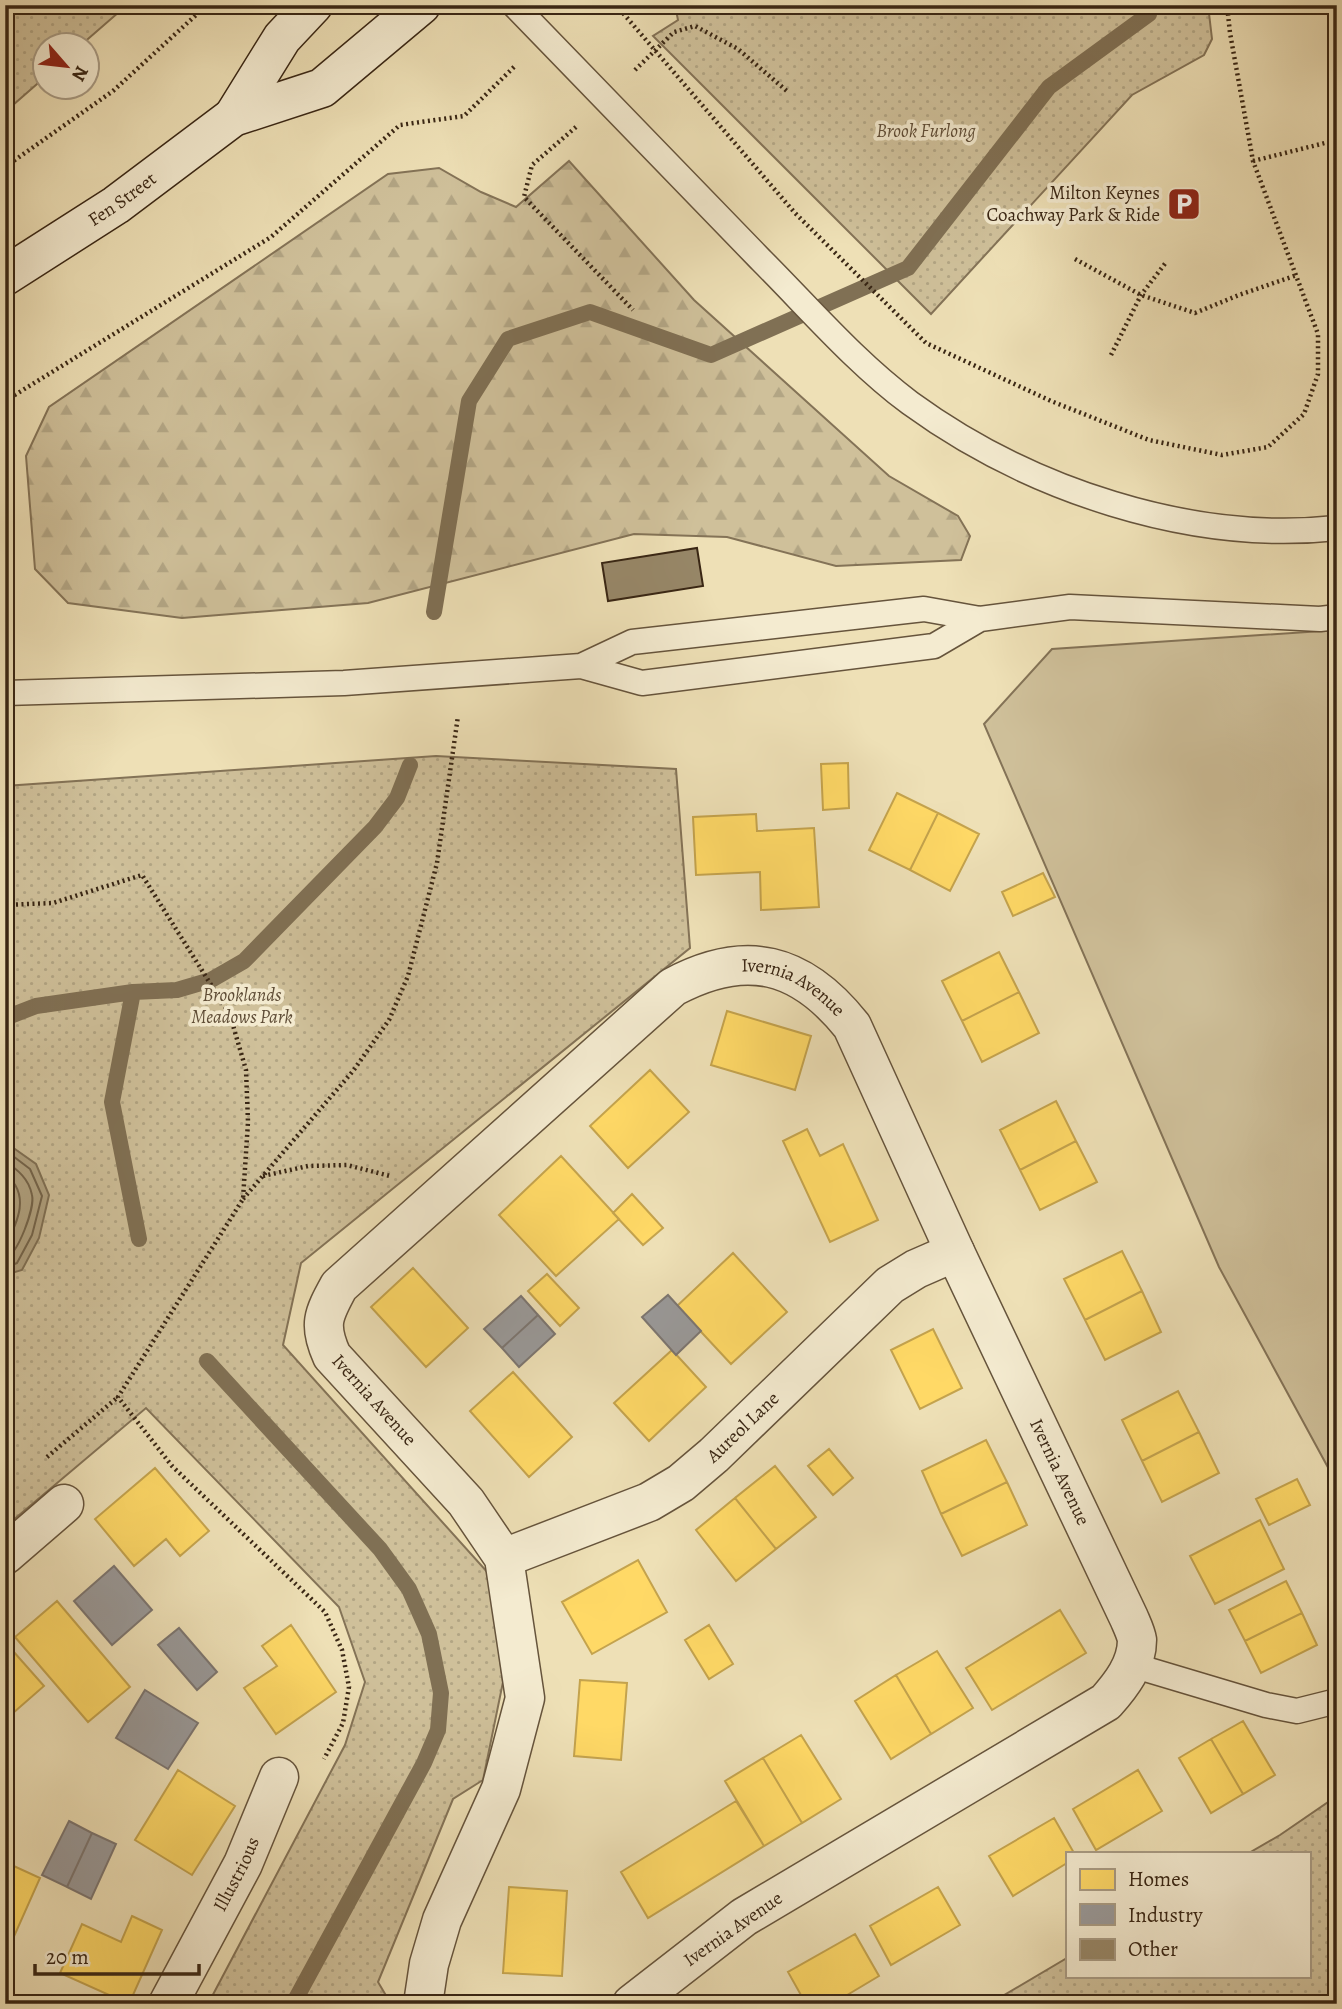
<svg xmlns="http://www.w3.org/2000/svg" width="1342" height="2009" font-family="Alegreya,serif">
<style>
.green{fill:#cfc09a;stroke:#847357;stroke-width:2}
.forest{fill:url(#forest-firs);stroke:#847357;stroke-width:2}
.park{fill:url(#park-dots);stroke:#847357;stroke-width:2}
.water{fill:#b0a17f;stroke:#807054;stroke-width:2}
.homes{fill:#ffd966;stroke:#c4a34d;stroke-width:2}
.industry{fill:#999;stroke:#7c7671;stroke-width:2}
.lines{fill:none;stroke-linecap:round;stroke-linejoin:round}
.shore{stroke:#74644a;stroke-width:2}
.stream{stroke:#807054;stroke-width:16}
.building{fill:#978768;stroke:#392614;stroke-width:2}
.lane-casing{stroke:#66543c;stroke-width:27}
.street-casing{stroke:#66543c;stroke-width:41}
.secondary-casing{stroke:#392614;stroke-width:41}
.path{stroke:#392614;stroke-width:4.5;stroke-dasharray:2 3.5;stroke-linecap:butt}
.lane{stroke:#f4ebd0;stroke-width:24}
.street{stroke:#f4ebd0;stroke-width:38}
.secondary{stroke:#f4ebd0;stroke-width:38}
.labels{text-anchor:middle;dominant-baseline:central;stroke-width:7;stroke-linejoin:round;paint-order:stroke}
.park-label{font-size:19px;font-style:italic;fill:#5e4c36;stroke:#f4ebd0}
.poi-label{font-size:19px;fill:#392614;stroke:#f4ebd0;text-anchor:end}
.street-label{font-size:19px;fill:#392614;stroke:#f4ebd0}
</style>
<defs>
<pattern id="forest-firs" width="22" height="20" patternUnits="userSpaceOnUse" patternTransform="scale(1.75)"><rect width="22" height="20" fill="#cfc09a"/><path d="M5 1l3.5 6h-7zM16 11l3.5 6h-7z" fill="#b2a584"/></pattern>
<pattern id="park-dots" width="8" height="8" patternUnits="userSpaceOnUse" patternTransform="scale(1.75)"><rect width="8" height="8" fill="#cfc09a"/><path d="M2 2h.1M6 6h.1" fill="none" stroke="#b2a584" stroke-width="1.8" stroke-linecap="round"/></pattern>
</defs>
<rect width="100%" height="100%" fill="#eee0b6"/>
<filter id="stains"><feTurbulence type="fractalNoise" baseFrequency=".00286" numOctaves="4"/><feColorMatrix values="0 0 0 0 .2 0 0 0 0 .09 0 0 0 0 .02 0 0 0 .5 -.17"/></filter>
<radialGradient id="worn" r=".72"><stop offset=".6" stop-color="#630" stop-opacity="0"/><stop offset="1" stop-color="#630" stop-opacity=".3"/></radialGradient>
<path class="green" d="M1337 630V1484L1219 1267 984 724 1052 649Z"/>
<path class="forest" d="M569 161 694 300 889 476 958 516 970 536 961 560 836 566 727 537 634 534 368 603 182 618 68 603 35 569 26 456 49 407 388 174 439 168 481 192 516 207Z"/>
<path class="park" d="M5 5H127L81 45 46 46 45 77 5 112Z
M675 5H1208L1212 39 1204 55 1132 95 931 314 653 36 678 20Z
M436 756 676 769 690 948 301 1263 283 1345 489 1574 503 1682 483 1780 453 1799 378 1982 391 2004H208L345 1745 365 1682 339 1607 146 1408 5 1527V786Z
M1337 1796V2004H989L1067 1958V1976H1309V1853H1249L1280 1835Z"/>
<path class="water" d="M5 1142 36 1164 49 1195 39 1238 22 1270 5 1275Z"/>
<path class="homes" d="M848 763 849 808 823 810 821 764Z
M897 793 938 813 910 870 869 850Z
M938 813 979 834 950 891 910 870Z
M756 814 757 831 814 828 819 907 761 910 760 872 696 875 693 817Z
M1043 873 1055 897 1013 916 1002 892Z
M999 952 1019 992 962 1021 942 981Z
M1019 992 1039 1033 982 1062 962 1021Z
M727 1011 811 1036 795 1090 711 1065Z
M650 1070 689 1112 628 1168 590 1126Z
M1056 1101 1076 1141 1020 1170 1000 1130Z
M807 1129 820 1156 843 1144 878 1220 830 1242 783 1141Z
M1076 1141 1097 1182 1040 1210 1020 1170Z
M561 1156 619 1219 556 1276 499 1215Z
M632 1194 663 1228 643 1245 613 1213Z
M1122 1251 1142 1291 1085 1320 1064 1279Z
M733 1253 787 1312 731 1364 677 1306Z
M413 1268 468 1328 426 1367 371 1307Z
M547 1274 579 1308 560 1326 528 1291Z
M1142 1291 1161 1332 1105 1360 1085 1320Z
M933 1329 962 1388 920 1409 891 1350Z
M672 1350 706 1387 649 1441 614 1403Z
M513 1372 572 1437 529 1477 470 1411Z
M1178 1391 1199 1432 1142 1461 1122 1420Z
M1199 1432 1219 1473 1162 1502 1142 1461Z
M986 1440 1007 1482 941 1514 922 1471Z
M829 1449 853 1478 833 1495 808 1466Z
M775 1466 816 1517 776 1549 735 1498Z
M155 1468 209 1531 180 1556 166 1539 134 1566 95 1519Z
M1297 1479 1310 1505 1269 1525 1256 1499Z
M1007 1482 1027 1525 962 1556 941 1514Z
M735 1498 776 1549 736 1581 696 1530Z
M1260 1520 1284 1569 1215 1604 1190 1556Z
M638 1560 667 1612 592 1654 562 1602Z
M1286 1581 1302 1613 1245 1641 1229 1610Z
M57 1601 130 1687 88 1722 15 1637Z
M1060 1610 1086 1653 992 1710 966 1668Z
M1302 1613 1317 1645 1261 1673 1245 1641Z
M291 1625 336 1692 276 1734 244 1688 277 1666 262 1646Z
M709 1625 733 1664 709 1679 685 1640Z
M5 1642 44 1686 5 1720Z
M937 1651 973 1708 931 1734 896 1675Z
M896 1675 931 1734 891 1759 855 1701Z
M580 1680 627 1683 621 1760 574 1756Z
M1243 1721 1275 1775 1243 1794 1211 1739Z
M801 1735 841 1799 802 1823 763 1758Z
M1211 1739 1243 1794 1211 1813 1179 1758Z
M763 1758 802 1823 764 1846 725 1781Z
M178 1770 235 1806 192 1875 135 1840Z
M1138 1770 1162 1811 1096 1850 1073 1809Z
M736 1801 764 1846 648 1918 621 1872Z
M1054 1818 1074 1853H1067V1863L1013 1896 989 1856Z
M5 1862 40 1878 12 1941 5 1938Z
M509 1887 567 1891 562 1976 503 1973Z
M938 1887 960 1925 891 1965 870 1926Z
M132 1916 162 1930 129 2004 60 1973 82 1924 121 1942Z
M855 1934 879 1976 832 2004H806L788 1972Z"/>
<path class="industry" d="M668 1295 701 1331 676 1355 642 1317Z
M521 1296 538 1315 502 1348 484 1329Z
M538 1315 555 1334 519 1367 502 1348Z
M114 1566 152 1610 112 1645 74 1601Z
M179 1628 217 1672 197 1690 158 1645Z
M145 1690 198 1723 168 1769 116 1738Z
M69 1821 92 1833 67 1887 42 1875Z
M92 1833 116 1844 91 1899 67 1887Z"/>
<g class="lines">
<path class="shore" d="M5 1150 30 1169 42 1196 32 1235 17 1263 5 1268
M5 1161C18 1170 29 1179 32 1195 35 1208 18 1254 5 1259
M5 1174C31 1194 18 1222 5 1246"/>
<path class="stream" d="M434 612 469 401 508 339 590 312 711 355 908 268 1049 87 1149 14V5
M133 992 112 1102 139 1239
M5 1018 36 1006 133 992 177 990 211 980 244 961 375 827 397 798 410 765
M207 1361 380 1549 409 1589 429 1634 441 1693 438 1730 424 1763 293 2004"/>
</g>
<path class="building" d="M697 548 703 586 608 601 602 563Z"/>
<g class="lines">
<defs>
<path id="lane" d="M514 5C597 90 679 175 761 260 809 308 855 362 910 403 1028 489 1190 544 1337 528
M581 666 632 642 924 609 980 619 1070 607 1320 619 1337 617
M5 693 344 683 581 666 642 683 934 646 980 619
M1132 1665 1266 1705 1297 1711 1337 1701"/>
<g id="street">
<path d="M5 1555 64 1504"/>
<path id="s1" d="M504 1558 649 1502 681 1483 714 1455 890 1285 916 1269 955 1252"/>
<path id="s2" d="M168 2004 243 1864 279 1777"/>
<path id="s3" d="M423 2004 429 1964 442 1920 501 1789 525 1698 504 1558 466 1502 332 1356C318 1325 323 1315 339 1286L673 987C746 948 801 962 852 1026L955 1252 1129 1618C1132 1625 1136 1633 1137 1640 1137 1665 1121 1685 1106 1702L744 1917 632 2004"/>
</g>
<g id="secondary">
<path d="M233 117 282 38 313 5"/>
<path id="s4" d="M5 276 116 205 233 117 322 88 421 5"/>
</g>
</defs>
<use href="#lane" class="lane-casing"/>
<use href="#street" class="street-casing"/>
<use href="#secondary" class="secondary-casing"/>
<path class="path" d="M616 5 795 213 926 343 1051 401 1149 440 1222 455 1268 447 1304 414 1318 374V334L1253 161 1230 33 1227 5
M635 70 674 32 695 26 738 49 788 92
M576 127 532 165 524 197 633 310
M1253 161 1337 140
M5 167 113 91 207 5
M1075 259 1141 295 1195 313 1239 295 1297 275
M1111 355 1141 295 1167 261
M5 401 271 237 400 125 464 116 515 66
M5 905 53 903 142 875 230 1015 246 1070 248 1122 243 1199 118 1397 172 1466 325 1612 342 1650 349 1687 343 1723 324 1759
M263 1176 308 1166 347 1165 390 1176
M243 1199 353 1071 389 1020 408 976 437 863 458 716
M47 1457 118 1397"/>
<use href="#lane" class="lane"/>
<use href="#street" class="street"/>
<use href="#secondary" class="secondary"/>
</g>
<defs>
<symbol id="parking-square" viewBox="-11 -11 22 22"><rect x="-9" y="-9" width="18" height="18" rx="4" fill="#8f2418" stroke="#f4ebd0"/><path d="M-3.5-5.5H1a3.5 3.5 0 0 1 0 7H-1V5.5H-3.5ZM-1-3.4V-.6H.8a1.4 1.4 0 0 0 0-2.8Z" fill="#fff"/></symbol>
</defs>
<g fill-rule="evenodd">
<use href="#parking-square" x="1165" y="185" width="38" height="38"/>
</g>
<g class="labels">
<g class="park-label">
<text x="926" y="131">Brook Furlong</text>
<text x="242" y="995">Brooklands<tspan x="242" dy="22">Meadows Park</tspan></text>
</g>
<g class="poi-label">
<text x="1160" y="193">Milton Keynes<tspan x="1160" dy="22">Coachway Park &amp; Ride</tspan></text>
</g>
<g class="street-label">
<text stroke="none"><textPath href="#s4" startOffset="140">Fen Street</textPath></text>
<text stroke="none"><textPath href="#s3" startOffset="1384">Ivernia Avenue</textPath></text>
<text transform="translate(374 1400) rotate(48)">Ivernia Avenue</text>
<text stroke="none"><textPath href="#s1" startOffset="276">Aureol Lane</textPath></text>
<text stroke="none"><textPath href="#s3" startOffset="1950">Ivernia Avenue</textPath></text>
<text stroke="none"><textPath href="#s2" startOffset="147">Illustrious</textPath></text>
<text transform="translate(733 1929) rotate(-35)">Ivernia Avenue</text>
</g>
</g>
<rect width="1342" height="2009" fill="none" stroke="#eee0b6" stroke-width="28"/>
<rect x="7" y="7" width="1328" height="1995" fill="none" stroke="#392614" stroke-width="3.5"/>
<rect x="14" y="14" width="1314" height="1981" fill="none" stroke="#392614" stroke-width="2"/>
<rect x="1066" y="1852" width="245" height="126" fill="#f4ebd0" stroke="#a99c85" stroke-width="2"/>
<rect x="1080" y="1869" width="35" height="21" fill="#ffd966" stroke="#a99c85" stroke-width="2"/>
<text x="1128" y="1886" font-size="21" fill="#392614">Homes</text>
<rect x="1080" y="1904" width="35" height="21" fill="#999999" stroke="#a99c85" stroke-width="2"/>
<text x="1128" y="1922" font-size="21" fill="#392614">Industry</text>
<rect x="1080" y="1939" width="35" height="21" fill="#978768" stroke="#a99c85" stroke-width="2"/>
<text x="1128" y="1956" font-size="21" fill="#392614">Other</text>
<g transform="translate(66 66) rotate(118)"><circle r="33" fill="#f4ebd0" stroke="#a99c85" stroke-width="2"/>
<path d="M0-5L12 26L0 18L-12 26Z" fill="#8f2418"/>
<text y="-10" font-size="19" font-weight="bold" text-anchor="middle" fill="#392614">N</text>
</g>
<path d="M35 1964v10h164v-10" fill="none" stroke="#392614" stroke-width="3.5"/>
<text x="46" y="1964" font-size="21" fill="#392614" stroke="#f4ebd0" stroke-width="5" paint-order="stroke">20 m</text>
<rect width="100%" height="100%" filter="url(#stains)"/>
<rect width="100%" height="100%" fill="url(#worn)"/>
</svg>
